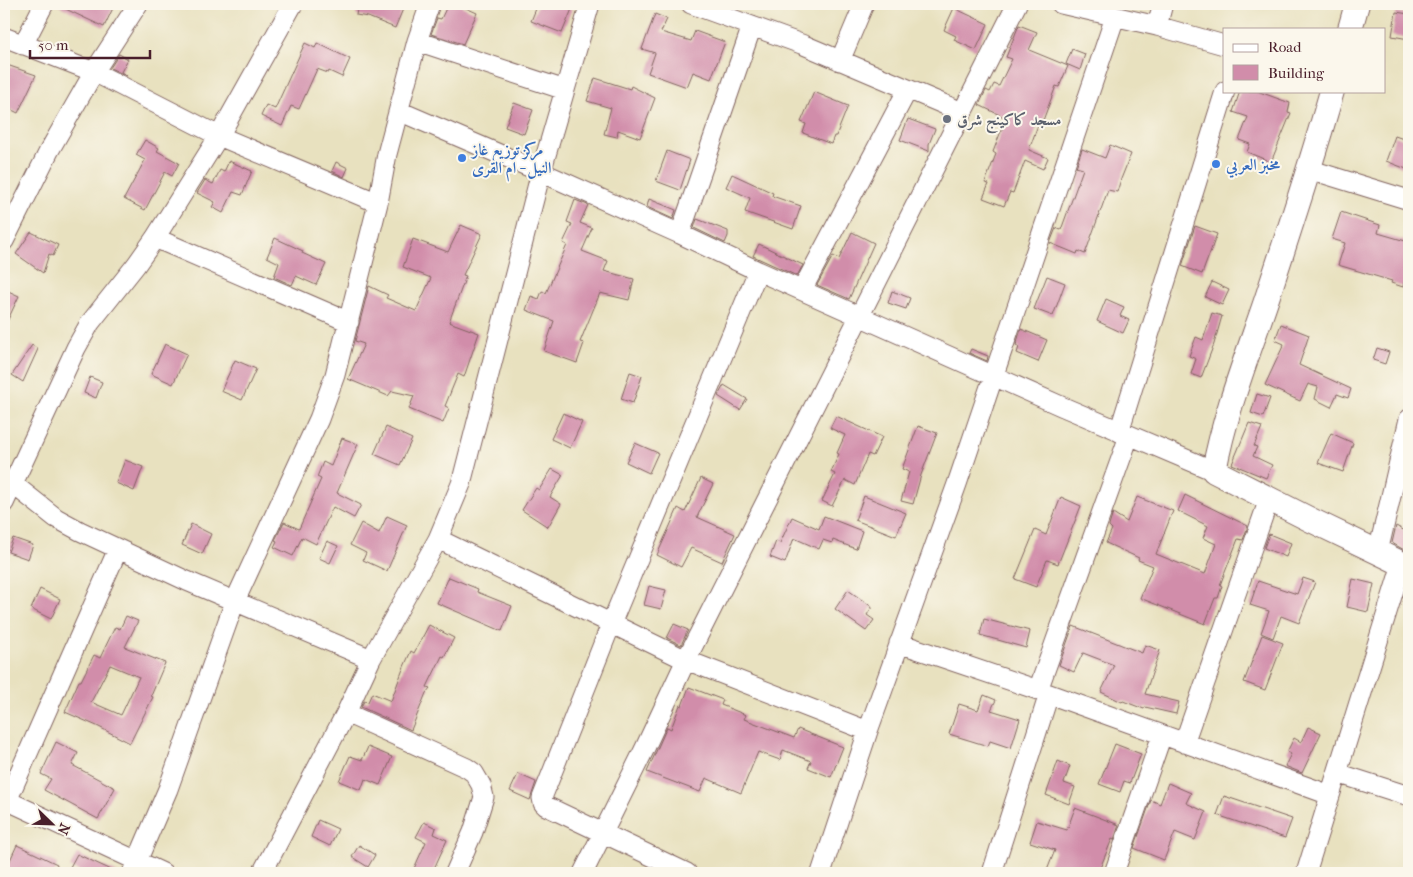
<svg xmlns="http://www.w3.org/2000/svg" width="1413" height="877" font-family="'IM FELL French Canon',Amiri,serif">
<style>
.building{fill:#d18daa;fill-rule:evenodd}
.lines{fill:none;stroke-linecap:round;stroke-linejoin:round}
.minor-casing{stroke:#81635f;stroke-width:21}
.tertiary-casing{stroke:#81635f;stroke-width:26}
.minor{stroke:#fff;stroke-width:19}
.tertiary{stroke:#fff;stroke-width:24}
.worship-dot{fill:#6b7280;stroke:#fbf7ec;stroke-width:2}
.shop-dot{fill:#3f7fe0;stroke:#fbf7ec;stroke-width:2}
.labels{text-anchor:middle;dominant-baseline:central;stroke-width:4;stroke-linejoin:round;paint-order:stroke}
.worship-label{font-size:16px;font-weight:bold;fill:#5b616d;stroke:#fbf7ec;text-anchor:start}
.shop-label{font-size:16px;font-weight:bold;fill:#366cbe;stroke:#fbf7ec;text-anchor:start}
</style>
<rect width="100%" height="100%" fill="#fbf7ec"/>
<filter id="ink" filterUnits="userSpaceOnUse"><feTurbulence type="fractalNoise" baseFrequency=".02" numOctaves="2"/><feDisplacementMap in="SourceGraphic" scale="10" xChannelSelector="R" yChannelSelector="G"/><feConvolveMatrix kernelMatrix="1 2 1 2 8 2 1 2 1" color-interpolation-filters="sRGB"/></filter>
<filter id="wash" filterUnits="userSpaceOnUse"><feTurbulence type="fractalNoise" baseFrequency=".0096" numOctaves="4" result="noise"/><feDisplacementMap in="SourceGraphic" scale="20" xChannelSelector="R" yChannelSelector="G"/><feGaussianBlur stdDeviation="1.12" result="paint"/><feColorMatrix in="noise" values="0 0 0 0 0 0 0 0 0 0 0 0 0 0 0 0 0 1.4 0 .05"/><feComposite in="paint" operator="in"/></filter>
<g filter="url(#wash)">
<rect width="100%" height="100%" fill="#e8e1bf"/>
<g id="blocks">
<path class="building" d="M55 4H104L113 8 104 27Z
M358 4H390L403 9 395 28 368 17 356 15Z
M448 4H457L477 13 463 44 431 34 437 18 441 19Z
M538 4H569L567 8 572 9 562 33 531 21Z
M954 8 988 24 976 50 954 40 956 36 944 30Z
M1396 12 1409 14V39L1392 36Z
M655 14 667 19 661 32 691 41 695 31 725 42 711 79 693 72 687 87 648 73 655 53 642 49Z
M1019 25 1037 32 1029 50 1068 66 1059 87 1056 86 1042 123 1039 122 1029 150 1048 158 1043 169 1025 161 1013 193 1010 192 1004 206 983 198 989 184 985 183 996 154 993 152 1006 118 979 105 986 90 990 92 994 84 999 86 1012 59 1006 57Z
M305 43 315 48 317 43 350 59 342 77 329 71 328 73 317 69 299 109 291 106 282 126 261 116 266 105 275 109Z
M1072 49 1085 54 1080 70 1066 64Z
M119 54 128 59 121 72 127 76 110 68Z
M4 64 36 75 18 113 4 106Z
M595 78 630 89 631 86 655 98 640 138 618 130 617 137 604 134 611 108 587 101Z
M1240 91H1257L1290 103 1288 112 1291 113 1271 162 1247 152 1250 144 1239 140 1248 117 1233 112Z
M814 92 848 106 836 136H834L831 144 803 133 806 124 801 122Z
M514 103 533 110 524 134 505 127Z
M908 119 935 129 929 144V151L900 140Z
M1395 136 1409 141V170L1386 161Z
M145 140 159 148 157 151 179 163 172 176 165 172 145 210 124 199 145 160 136 155Z
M1110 145 1131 154 1121 179 1117 192 1108 190 1085 254 1078 251 1077 254 1050 243 1056 228 1061 230 1083 169 1076 167 1082 149 1105 158Z
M667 151 690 160 680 190 656 181Z
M229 161 252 171 242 195 233 192 223 213 212 207 215 202 197 193 205 180 213 184 220 170 224 172Z
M336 162 348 168 344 177 332 171Z
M732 174 773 193 772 196 801 206 793 229 745 212 750 198 726 187Z
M649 199 676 210 673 219 647 207Z
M575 200 588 205 580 223 592 228 582 251 608 261 604 271 634 279 629 300 600 293 580 342 584 343 577 363 544 351 554 321 526 310 531 296 539 299 542 291 546 293 567 245 563 243 572 224 567 222Z
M1341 212 1380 225 1378 233 1409 242V263L1403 287 1391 283 1392 281 1338 265 1345 243 1332 239Z
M697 219 728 231V236L725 243 694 228Z
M461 225 482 234 463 275 466 276 449 322 479 333 464 377 458 374 445 406 449 408 443 423 409 409 414 396 392 391 388 396 348 379 364 344 355 341 369 286 388 295 386 298 416 311 431 278 403 267 413 239 448 252Z
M1195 226 1217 234 1202 274 1182 266Z
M31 232 58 245 53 256 49 254 43 273 16 254Z
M852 232 874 243 849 299 817 285 833 256 839 259Z
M275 238 303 251 302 253 326 264 316 285 296 276 292 285 274 277 279 263 267 257Z
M759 244 803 265 797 276 753 256Z
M1047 276 1065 283 1053 316 1034 309Z
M1212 282 1229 290 1222 305 1205 297Z
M4 289 19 296 4 328Z
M892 291 910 298 906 309 888 303Z
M1106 299 1124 307 1120 316 1129 320 1123 333 1097 321Z
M1212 313 1222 316 1214 344 1201 378 1191 374 1196 359 1189 356 1196 337 1203 340Z
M1281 324 1309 335 1299 365 1351 389 1348 398 1337 394 1331 407 1315 399 1318 387 1308 384 1300 401 1265 385 1284 344 1275 340Z
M1021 329 1047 340 1038 362 1017 353 1019 347 1016 345Z
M165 344 187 354 173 384 151 374Z
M32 345 38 349 23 382 12 375Z
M1377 348 1389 352 1385 364 1373 360Z
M971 349 988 356 987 361 969 353Z
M235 360 256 369 242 400 221 391Z
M630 372 642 376 633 403 621 399Z
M90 377 102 382 96 398 84 393Z
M724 385 747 399 740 410 718 396Z
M1257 394 1270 398 1263 417 1251 413Z
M563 413 582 422 570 448 551 439Z
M836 416 882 437 873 456 868 454 855 485 845 480 832 506 822 501 835 474 831 472 839 454 837 453 845 435 830 428Z
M1249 423 1262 427 1254 446 1257 447 1253 456 1272 465 1266 478 1232 464Z
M918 426 937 433 921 475 913 504 901 501 909 472 902 469Z
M386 427 412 439 400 465 374 454Z
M1331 433 1353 443 1343 472 1318 463Z
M342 438 358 444 337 493 361 505 354 518 333 507 316 544 302 537 293 556 274 547 277 541 275 540 284 522 299 529 321 479 317 477 323 462 331 466Z
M635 443 658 453 649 473 626 462Z
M125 460 143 467 134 491 116 483Z
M552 469 563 475 550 497 561 504 548 527 522 510 536 488 539 490Z
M701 478 713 484 697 517 735 534 722 562 691 548 681 567 657 555 678 508 685 512Z
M1185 495 1248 526 1243 540 1238 539 1220 585 1222 586 1218 598H1215L1205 624 1140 598 1153 566 1138 560 1139 558 1106 543 1112 529 1109 526 1113 513 1127 522 1137 497 1173 511 1156 554 1205 574 1216 544 1203 538 1208 526 1178 511Z
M864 496 906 513 896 536 855 520Z
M1061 497 1081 506 1058 564 1047 560 1036 587 1015 579 1035 530 1046 535Z
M387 516 407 525 387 571 363 560 366 553 350 545 361 523 379 533Z
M824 516 862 531 856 549 833 540 832 543 823 540 819 549 794 538 785 563 770 557 776 541 780 543 792 517 819 529Z
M191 524 211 534 202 554 182 545Z
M1396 526 1409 533V544L1406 551 1392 543Z
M1269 534 1291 543 1286 557 1264 548Z
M13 538 33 545 28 559 8 552Z
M327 541 338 546 330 563 319 558Z
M449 577 478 589 477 592 512 606 502 631 437 603Z
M1303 578 1315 582 1299 623 1281 616 1273 638 1261 633 1269 611 1250 605 1258 581 1297 594Z
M1353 579 1374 584 1368 612 1347 607Z
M649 586 666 590 661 609 644 605Z
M40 589 60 599 51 619 31 609Z
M848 590 872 607 867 615 874 620 866 631 835 609Z
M126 616 138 621 125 647 165 663 151 696 153 697 130 743 97 726 65 712 79 681H81L94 655 100 658 115 627 120 629ZM110 665 139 677 121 715 91 702Z
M984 619 1030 631 1026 648 980 635Z
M674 624 688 630 681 645 667 638Z
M429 625 454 638 444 657 442 656 427 687 430 688 426 693 411 730 361 707 364 701 368 702 372 693 391 701 403 669 411 651 414 653Z
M1073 626 1142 653 1145 645 1160 650 1145 694 1179 702 1176 714 1145 707 1144 709 1123 701 1122 702 1101 692 1114 665 1083 653 1074 672 1059 665Z
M1262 635 1283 643 1265 690 1244 682Z
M689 687 723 700 721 705 746 715 744 719 794 738 798 729 843 747 831 777 808 768 811 761 783 750 780 760 758 752 741 793 706 778 700 792 647 772 667 727 671 729 680 705 682 706Z
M984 695 996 700 991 710 1020 719 1011 748 990 741 988 746 949 734 959 704 978 710Z
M1308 727 1321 733 1302 773 1285 766 1291 754 1287 752 1294 738 1301 742Z
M56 742 78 753 72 765 115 788 98 819 44 790 51 779 41 774Z
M1115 744 1141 754 1130 783 1124 781 1120 792 1099 784Z
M368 747 392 757 380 785 365 779 361 790 339 781 350 756 362 760Z
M1058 761 1070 766 1064 783 1075 787 1069 804 1046 795Z
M518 774 536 782 530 800 510 791Z
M1168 783 1191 793 1186 803 1206 812 1195 840 1175 832 1164 860 1134 848 1151 800 1160 804Z
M1224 796 1292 819 1285 838 1217 815Z
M1075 808 1119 825 1114 840 1112 839 1098 873H1046L1055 850 1030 842 1037 821 1067 830Z
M318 820 338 829 330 846 311 837Z
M424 822 436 828 434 834 447 840 432 873H412L426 842 416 837Z
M17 845 57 864 55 873H14L6 869Z
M359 845 375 855 368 867 352 857Z
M77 854 118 873H83L70 867Z"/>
</g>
</g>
<g filter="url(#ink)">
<use href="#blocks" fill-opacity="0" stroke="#81635f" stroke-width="1"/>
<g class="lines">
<defs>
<path id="minor" d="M691 4 804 45 962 112
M1061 4 1157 26 1224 45
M1157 26 1163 4
M4 37 94 72 219 136 378 203
M417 41 565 90
M23 45 44 4
M840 61 864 4
M399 111 541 172 680 234 758 271 1061 406 1214 471
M1308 169 1409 200
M680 234 752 26
M155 238 349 322
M4 241 49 151 94 72 138 4
M802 290 908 89
M1119 432 1225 91
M4 479 13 484 56 518 80 531 187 581 371 659
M4 503 76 348 90 323 136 265 155 238 219 136 293 4
M438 539 686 660 868 731
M1378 552 1409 419
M899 643 1038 690 1330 795
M1038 690 1129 436
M346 713 467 768 474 773 481 785 484 797 473 832 455 873
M1184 743 1269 499
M1337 773 1409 796
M4 799 163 873
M7 801 118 549
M132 873 168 789 235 601 319 419 335 375 378 203 387 154 417 41 430 4
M262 873 346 713 371 659 438 539 461 484 541 172 590 4
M583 873 644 750 686 660 1017 4
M687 873 546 806 543 803 542 798 611 624 758 271
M821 873 868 731 957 484 1115 17
M992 873 1049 694
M1114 873 1162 735
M1306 873 1402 564"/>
<path id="tertiary" d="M1350 29 1357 4
M1332 91C1312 162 1289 231 1266 301 1247 357 1225 412 1214 471L1311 520 1409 567"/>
</defs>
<use href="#minor" class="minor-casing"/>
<use href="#tertiary" class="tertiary-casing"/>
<use href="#minor" class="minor"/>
<use href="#tertiary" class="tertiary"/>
</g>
</g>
<circle class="worship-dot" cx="947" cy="119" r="5"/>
<g class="shop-dot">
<circle cx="462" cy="158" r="5"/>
<circle cx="1216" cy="164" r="5"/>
</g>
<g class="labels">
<g class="worship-label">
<text x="957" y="119">مسجد كاكينج شرق</text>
</g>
<g class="shop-label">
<text x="472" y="149">مركز توزيع غاز<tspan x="472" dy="18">النيل - ام القرى</tspan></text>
<text x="1226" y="164">مخبز العربي</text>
</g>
</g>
<rect width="1413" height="877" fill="none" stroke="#fbf7ec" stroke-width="20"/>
<rect x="1223" y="28" width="162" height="65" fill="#fbf7ec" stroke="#b4a19f"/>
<rect x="1233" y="44" width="25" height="8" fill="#ffffff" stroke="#b4a19f"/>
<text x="1268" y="52" font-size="15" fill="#4a1f2b">Road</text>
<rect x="1233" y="65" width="25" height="15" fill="#d18daa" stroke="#b4a19f"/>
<text x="1268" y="78" font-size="15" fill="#4a1f2b">Building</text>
<g transform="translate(52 824) rotate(113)" stroke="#fbf7ec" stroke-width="4" paint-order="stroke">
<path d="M0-4L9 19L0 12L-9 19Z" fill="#4a1f2b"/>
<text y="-8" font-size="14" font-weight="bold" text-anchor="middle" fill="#4a1f2b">N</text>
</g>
<path d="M30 50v8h120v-8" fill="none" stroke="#4a1f2b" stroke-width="2.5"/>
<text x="38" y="50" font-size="15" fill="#4a1f2b" stroke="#fbf7ec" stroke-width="4" paint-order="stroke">50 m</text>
</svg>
